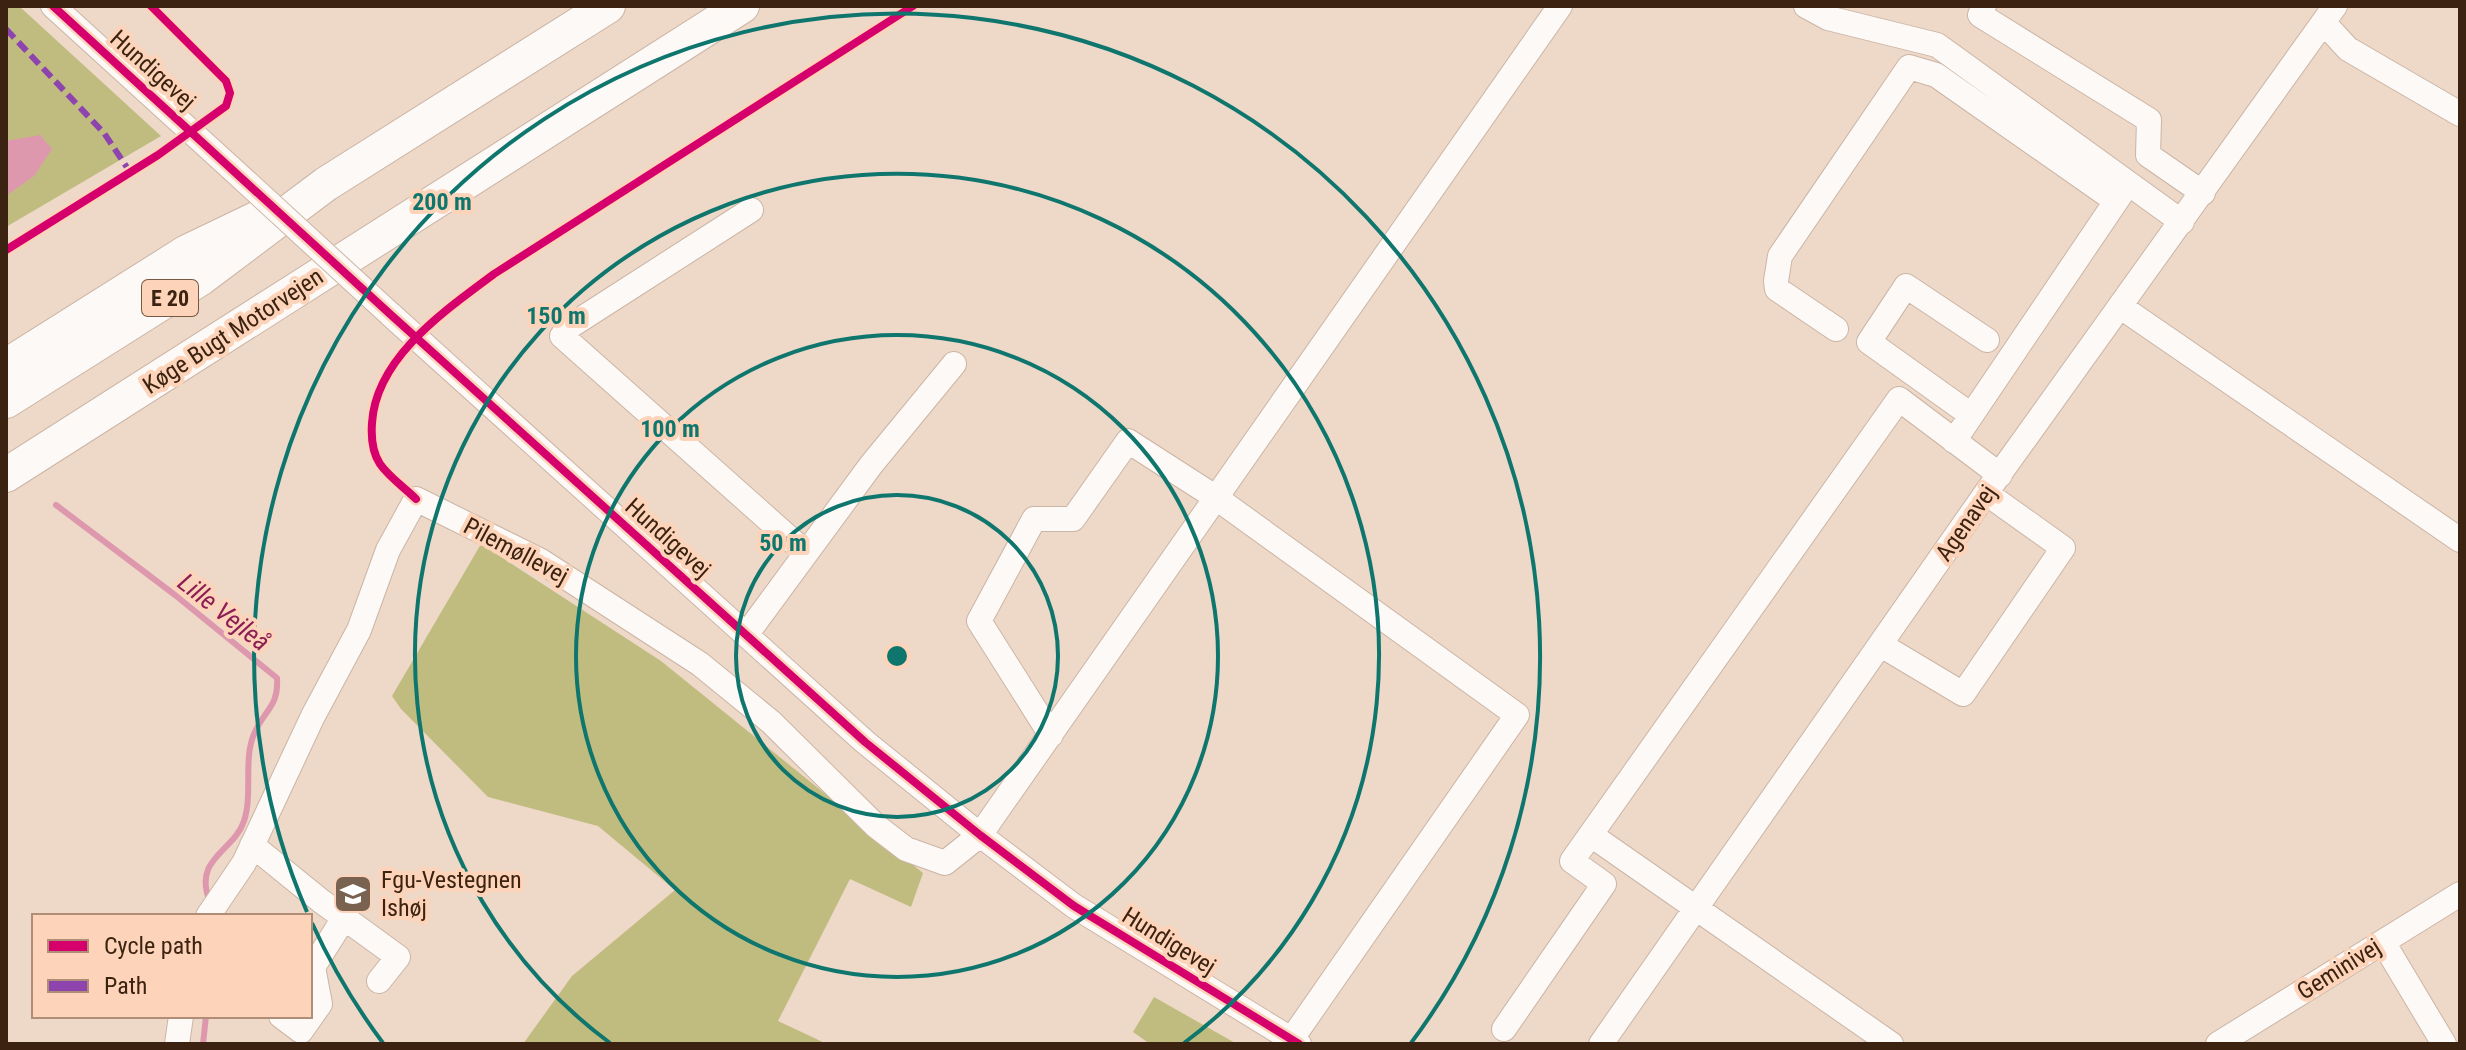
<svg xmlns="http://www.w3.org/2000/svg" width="2466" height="1050" font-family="'Roboto Condensed',sans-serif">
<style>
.forest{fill:#c0bc80}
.water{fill:#de98ad}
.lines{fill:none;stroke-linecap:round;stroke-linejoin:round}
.stream{stroke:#de98ad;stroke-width:6}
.minor-casing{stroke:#cbb5a5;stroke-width:26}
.highway-casing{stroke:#cbb5a5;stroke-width:36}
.minor{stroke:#fcf9f7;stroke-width:24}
.highway{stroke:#fcf9f7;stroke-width:34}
.minor-bridge-casing{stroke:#cbb5a5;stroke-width:26;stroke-linecap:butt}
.minor-bridge{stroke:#fcf9f7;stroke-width:24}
.quiet{stroke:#8e44ad;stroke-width:6;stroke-dasharray:12 6;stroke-linecap:butt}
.cycleway-casing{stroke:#fdd4b9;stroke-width:13}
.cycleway{stroke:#d6006c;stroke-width:8}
.ring{fill:none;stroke:#0f766e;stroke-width:4}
.labels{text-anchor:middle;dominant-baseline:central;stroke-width:8;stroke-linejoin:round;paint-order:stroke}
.shield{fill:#fdd4b9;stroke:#765843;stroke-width:2}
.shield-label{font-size:22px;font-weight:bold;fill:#3c2311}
.street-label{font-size:24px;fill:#3c2311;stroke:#fdd4b9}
.poi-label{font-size:24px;fill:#3c2311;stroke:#fdd4b9;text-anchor:start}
.water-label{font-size:26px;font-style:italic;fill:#8b1e55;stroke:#fdd4b9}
.centre{fill:#0f766e;stroke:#fdd4b9;stroke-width:4}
.ring-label{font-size:24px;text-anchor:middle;font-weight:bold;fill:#0f766e;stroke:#fdd4b9;stroke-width:8;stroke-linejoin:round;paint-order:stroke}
</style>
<rect width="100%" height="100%" fill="#eed8c8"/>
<path class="forest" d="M6 6H19L161 136 6 227Z
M481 544 661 661 923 873 911 907 850 879 778 1021 827 1044H523L572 976 675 890 598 826 488 797 401 709 392 696Z
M1154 997 1237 1044H1150L1133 1032Z"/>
<path class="water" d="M40 135 52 149 34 176 6 196V141Z"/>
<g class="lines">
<path class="stream" d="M56 505 175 595 277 678C279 707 264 710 254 734 243 760 253 794 244 821 234 852 192 858 210 902
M203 1044 206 1016"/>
<defs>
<path id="minor" d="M53 6 231 168
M1806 6 1828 18 1937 45 2182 222
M1984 6 1980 15 2149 120 2148 155 2203 193
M2325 24 2348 49 2460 114
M751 210 572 325 562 336 806 553
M2121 307 2460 540
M390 314 865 742 980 835 1074 906 1299 1044
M1836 329 1777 289 1776 281 1780 256 1909 67 1936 75 2116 201
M1971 415 1869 342 1906 286 1987 340
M1954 441 2123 191
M746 635 871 465 954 364
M1881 645 1963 694 2063 548 1986 493
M1051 735 979 621 1034 519H1073L1128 441 1215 497 1517 715 1291 1040
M1591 835 1891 1044
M252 845 321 901 398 957 379 981
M208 916 244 863 313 716 359 630 388 550 416 499 541 561 700 664 771 722 876 826 906 849 945 863 980 835 1560 6
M2383 942 2444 1044
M281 1016 301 1031 320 1004 313 967 344 918
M1504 1029 1604 884 1572 861 1899 399 2000 475
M177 1044 181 1016
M1601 1044 1986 493 2335 6
M2218 1044 2460 894"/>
<path id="highway" d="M6 366 187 252 258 218
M6 401 201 278 326 184 608 6
M6 475 742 6"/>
</defs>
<use href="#minor" class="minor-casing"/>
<use href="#highway" class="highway-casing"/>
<use href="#minor" class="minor"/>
<use href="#highway" class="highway"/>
<defs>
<path id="minor-bridge" d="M231 168 390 314"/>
</defs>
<use href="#minor-bridge" class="minor-bridge-casing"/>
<use href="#minor-bridge" class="minor-bridge"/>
<path class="quiet" d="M6 29 104 133 130 172"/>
<defs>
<path id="cycleway" d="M53 6 390 314 865 742 980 835 1074 906 1299 1044
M6 250 158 155 226 106 230 93 226 81 151 6
M416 499C405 488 389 477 380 464 372 452 371 437 372 423 376 357 446 310 494 274L913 6"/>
</defs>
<use href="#cycleway" class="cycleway-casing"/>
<use href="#cycleway" class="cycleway"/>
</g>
<g class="ring">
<circle cx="897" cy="656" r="161"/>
<circle cx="897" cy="656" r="321"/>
<path d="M610 1043A482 482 0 1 1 1184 1043"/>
<path d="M383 1043A643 643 0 0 1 312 923M307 912A643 643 0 1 1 1411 1043"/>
</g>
<defs>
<symbol id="school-square" viewBox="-11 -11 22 22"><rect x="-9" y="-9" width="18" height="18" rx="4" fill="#7a6251" stroke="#fdd4b9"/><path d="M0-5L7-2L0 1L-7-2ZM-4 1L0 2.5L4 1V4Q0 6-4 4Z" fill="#fff"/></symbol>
</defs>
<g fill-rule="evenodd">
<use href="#school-square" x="331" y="872" width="44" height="44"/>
</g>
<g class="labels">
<rect class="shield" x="142" y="280" width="56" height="36" rx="6"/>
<g class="shield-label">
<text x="170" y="298">E 20</text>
</g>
<g class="street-label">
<text transform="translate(153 70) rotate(42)">Hundigevej</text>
<text transform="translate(233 331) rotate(-33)">Køge Bugt Motorvejen</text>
<text transform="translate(1966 523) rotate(-55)">Agenavej</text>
<text transform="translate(668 538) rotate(42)">Hundigevej</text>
<text transform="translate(516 551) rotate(28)">Pilemøllevej</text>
<text transform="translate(1169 941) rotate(32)">Hundigevej</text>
<text transform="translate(2339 969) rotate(-32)">Geminivej</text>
</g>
<g class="poi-label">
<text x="381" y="880">Fgu-Vestegnen<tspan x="381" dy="28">Ishøj</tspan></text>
</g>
<g class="water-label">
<text transform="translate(224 612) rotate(38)">Lille Vejleå</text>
</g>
</g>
<circle cx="897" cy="656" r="12" class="centre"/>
<g class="ring-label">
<text x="442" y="210">200 m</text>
<text x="556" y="324">150 m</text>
<text x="670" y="437">100 m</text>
<text x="783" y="551">50 m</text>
</g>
<rect width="2466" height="1050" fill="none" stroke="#3c2311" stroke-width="16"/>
<rect x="32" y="914" width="280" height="104" fill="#fdd4b9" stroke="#b08d76" stroke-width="2"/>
<rect x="48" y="940" width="40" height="12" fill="#d6006c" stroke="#b08d76" stroke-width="2"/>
<text x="104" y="954" font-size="24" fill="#3c2311">Cycle path</text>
<rect x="48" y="980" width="40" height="12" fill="#8e44ad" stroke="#b08d76" stroke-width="2"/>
<text x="104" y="994" font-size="24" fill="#3c2311">Path</text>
</svg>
